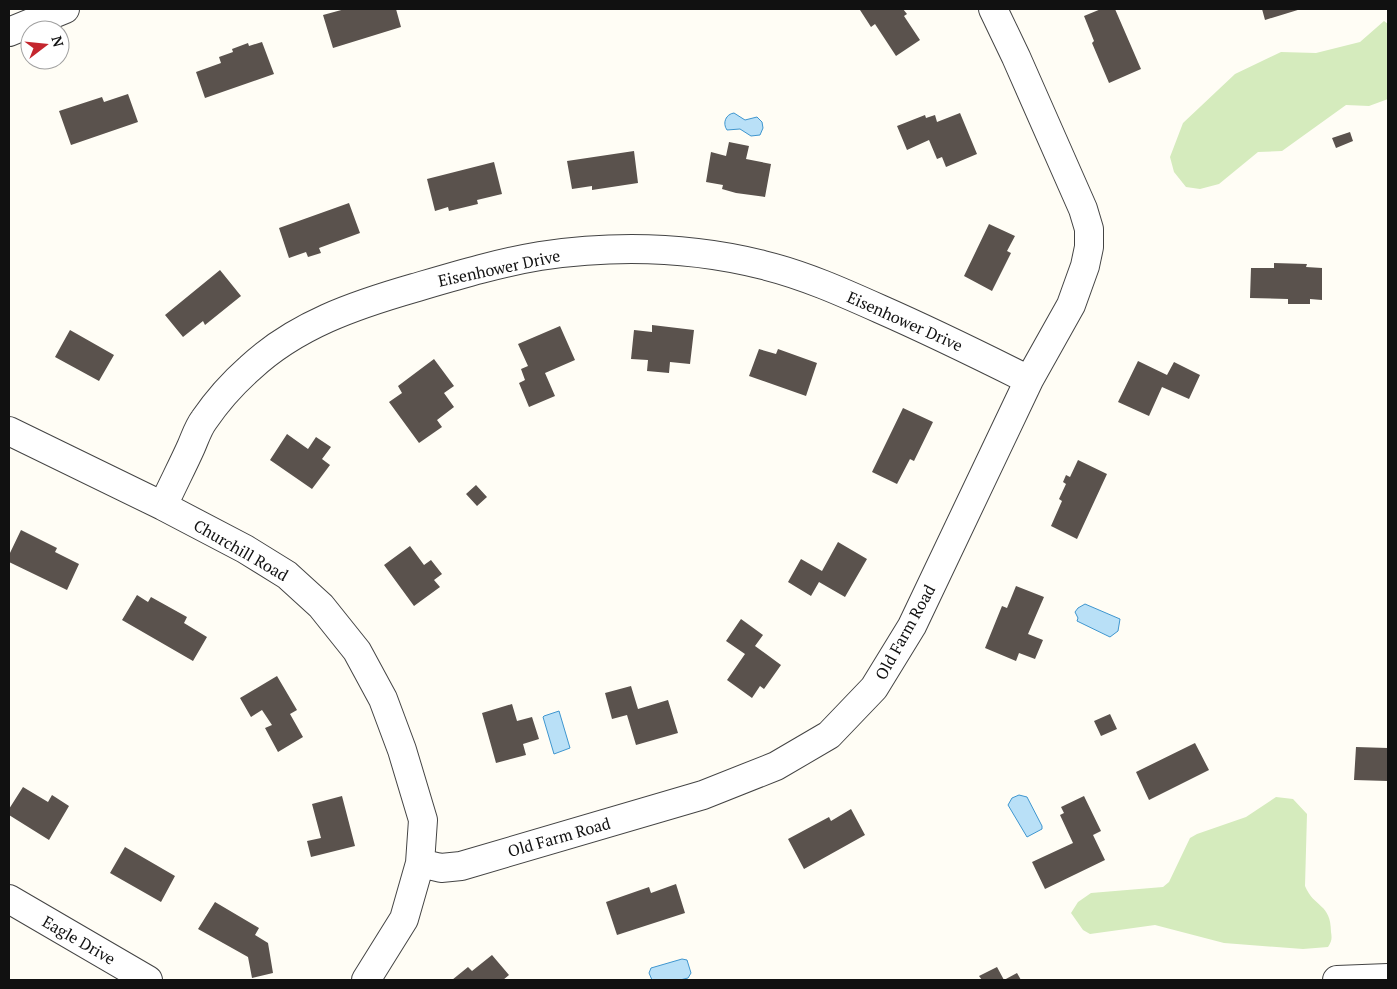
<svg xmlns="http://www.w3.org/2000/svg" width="1397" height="989" font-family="'PT Serif',serif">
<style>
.green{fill:#d5ebbd}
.water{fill:#b9e0f7;stroke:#3f96cf}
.building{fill:#5a524d}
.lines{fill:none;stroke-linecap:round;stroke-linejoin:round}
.minor-casing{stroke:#444;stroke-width:30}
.minor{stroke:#fff;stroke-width:28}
.labels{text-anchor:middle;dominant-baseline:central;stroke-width:5;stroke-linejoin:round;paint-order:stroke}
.street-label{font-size:16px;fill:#111;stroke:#fff}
</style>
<rect width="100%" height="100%" fill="#fffdf5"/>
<path class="green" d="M1384 21 1388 24V99L1369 106 1346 105 1282 151 1258 152 1219 184 1200 189 1186 187 1174 172 1170 157 1183 123 1235 74 1281 52 1316 53 1360 42Z
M1276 797 1293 799 1307 814 1305 886C1314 908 1331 903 1331 932 1332 938 1332 941 1328 947L1303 949 1224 943 1155 925 1090 934 1083 930 1071 913 1078 902 1091 893 1163 887 1169 882 1190 838 1197 834 1246 817Z"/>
<path class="water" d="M734 113 745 120 757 117 762 122 763 128 760 135 751 136 740 129 727 130C722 123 726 114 734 113Z
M1085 604 1120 619 1118 631 1110 637 1077 621 1078 618 1075 612 1078 608Z
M559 711 570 748 554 754 543 717 544 716Z
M1019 795 1027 797 1042 826V829L1027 837 1008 805 1012 798Z
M682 959 687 960 691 973 688 978 680 980H652L649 973 651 968Z"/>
<path class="building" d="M345 9H396L401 27 333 48 323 15Z
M861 9H903L907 14 904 16 920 40 896 56 875 24 871 27 860 10Z
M1101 9H1115L1141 69 1109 83 1092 43 1094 41 1084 16Z
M1262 9H1301L1265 20Z
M262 42 274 74 205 98 196 72 221 63 219 57 233 52 232 49 248 43 249 46Z
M128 94 138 122 71 145 59 111 102 97 104 102Z
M960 113 977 154 946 167 942 157 937 159 929 140 907 150 897 126 925 115 926 118 935 115 937 122Z
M1350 132 1353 141 1336 148 1332 138Z
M729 142 749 146 746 159 771 164 765 197 736 193 722 189 723 185 706 182 711 152 726 156Z
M634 151 638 183 592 190V186L572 189 567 161Z
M494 162 502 194 477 200 478 204 449 211 448 207 435 211 427 179Z
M349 203 360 233 319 248 321 253 308 257 306 252 289 258 279 228Z
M989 224 1015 236 1007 251 1011 253 992 291 964 276Z
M1274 263 1307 264 1306 267 1322 268V300L1310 299V304H1288V299L1250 298 1251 268H1274Z
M220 270 241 296 205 325 203 321 183 337 165 315Z
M652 325 694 330 690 364 670 362 669 373 647 371 648 360 631 359 634 330 652 332Z
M560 326 575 360 545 373 555 396 529 407 519 383 525 380 521 369 528 366 518 344Z
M70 330 114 355 99 381 55 357Z
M759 349 776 354 778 349 817 363 806 396 749 376Z
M434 359 454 386 444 393 454 407 437 420 442 427 419 443 389 402 402 393 398 386Z
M1138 361 1167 375 1174 362 1200 375 1189 399 1162 387 1149 416 1118 402Z
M903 408 933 422 914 461 910 459 897 484 872 472Z
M287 434 308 449 316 437 331 447 322 459 330 465 312 489 270 460Z
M1078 460 1107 474 1077 539 1051 526 1062 501 1059 499 1066 484 1063 482 1066 475 1070 477Z
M476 485 487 497 477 506 466 494Z
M21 530 57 548 55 552 79 564 67 590 9 562V555Z
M838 542 867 559 845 597 819 582 811 596 788 582 801 559 822 571Z
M410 546 424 565 431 560 442 574 434 580 440 587 414 606 384 565Z
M1016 586 1044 597 1028 634 1043 640 1035 659 1019 653 1016 661 985 648 1002 606 1007 608Z
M137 595 148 602 151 597 187 617 184 623 207 637 193 661 122 620Z
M741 619 763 635 755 646 781 665 764 689 760 686 752 698 727 680 745 654 726 641Z
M277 676 297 710 290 714 303 737 278 752 265 728 272 725 262 710 251 717 240 698Z
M631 686 638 709 668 700 678 733 636 745 627 715 612 719 605 693Z
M512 704 517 721 532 717 539 739 523 744 526 755 496 763 482 713Z
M1110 714 1117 729 1101 736 1094 721Z
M1195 743 1209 770 1149 800 1136 772Z
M1356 747 1388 748V781L1354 780Z
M23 787 48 802 52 795 69 806 49 840 9 815V809Z
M342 796 355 846 311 857 307 841 321 838 312 804Z
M1084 796 1101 831 1093 835 1105 860 1045 889 1032 862 1073 843 1060 815 1064 813 1061 807Z
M851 809 865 835 804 869 788 839 829 817 831 821Z
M125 847 175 876 161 902 110 873Z
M676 884 685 913 617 935 606 902 649 887 651 893Z
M215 902 259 928 255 935 268 943 273 973 252 978 248 957 198 929Z
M492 955 509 975 503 980H452L468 967 472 971Z
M997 967 1004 980 1017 973 1021 980H982L979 976Z"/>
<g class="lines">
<defs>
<path id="minor" d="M9 32 65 9
M9 431 163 506 245 549 287 575 321 606 357 651 383 699 402 750 423 820 420 863 404 919 366 980
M163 506C172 486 182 467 191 447 195 438 198 428 204 420 217 401 233 383 250 368 296 325 355 305 414 288 455 276 498 263 540 256 614 245 691 247 763 265 804 275 842 292 880 309 930 331 979 355 1029 380
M420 863 441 868 461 866 703 795 776 766 829 735 874 688 912 626 1029 380 1071 305 1085 266 1089 247V229L1083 209 1016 57 993 9
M9 899 148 980
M1337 980 1388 978"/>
</defs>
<use href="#minor" class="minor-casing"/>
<use href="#minor" class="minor"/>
</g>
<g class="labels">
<g class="street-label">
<text transform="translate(499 268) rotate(-12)">Eisenhower Drive</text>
<text transform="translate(905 321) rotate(24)">Eisenhower Drive</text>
<text transform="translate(241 550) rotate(30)">Churchill Road</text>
<text transform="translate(905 632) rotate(-61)">Old Farm Road</text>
<text transform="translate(559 837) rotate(-16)">Old Farm Road</text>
<text transform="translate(79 940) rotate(30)">Eagle Drive</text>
</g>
</g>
<rect width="1397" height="989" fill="none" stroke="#111111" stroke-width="20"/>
<g transform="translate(45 45) rotate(74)"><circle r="24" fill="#ffffff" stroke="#a0a0a0"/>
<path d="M0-4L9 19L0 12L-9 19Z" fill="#c4262e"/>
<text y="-8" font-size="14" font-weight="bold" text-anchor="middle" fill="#111111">N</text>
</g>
</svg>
